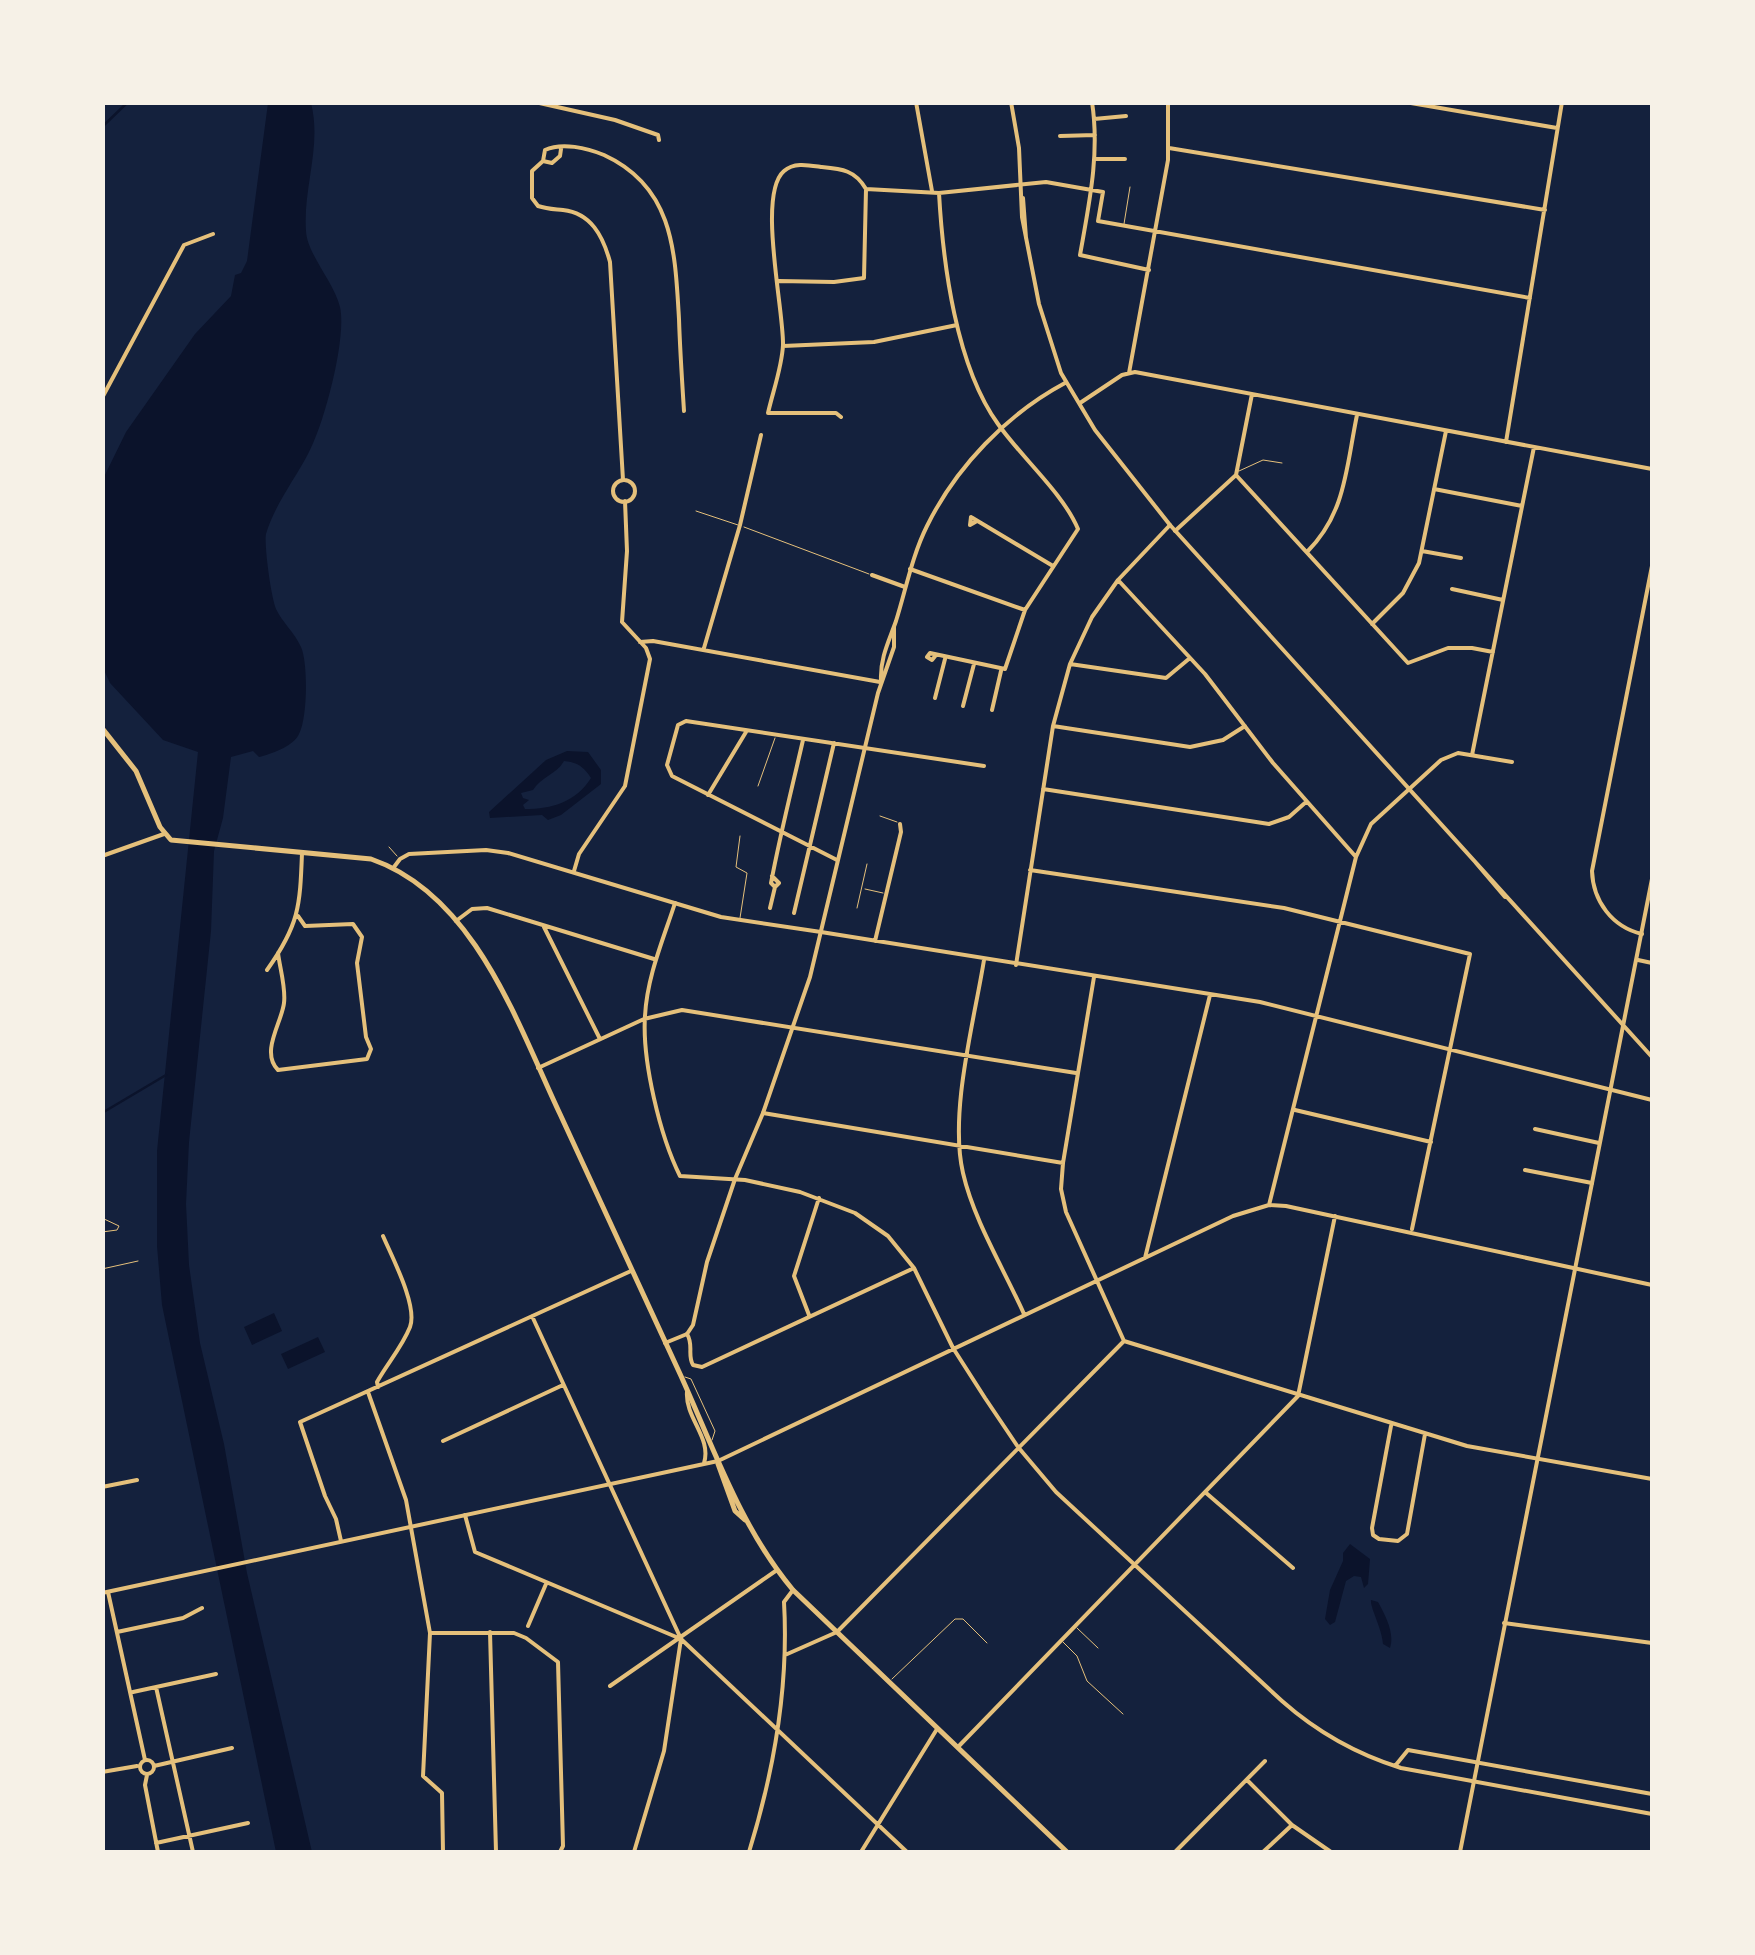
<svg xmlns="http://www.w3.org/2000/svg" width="1755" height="1955" font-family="'Varela Round',sans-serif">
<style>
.water{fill:#0b132b;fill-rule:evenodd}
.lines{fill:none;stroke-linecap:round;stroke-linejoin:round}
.stream{stroke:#0b132b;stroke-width:2.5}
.service{stroke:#e5c07b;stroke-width:1}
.minor{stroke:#e5c07b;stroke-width:4}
.tertiary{stroke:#e5c07b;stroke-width:4}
.secondary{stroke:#e5c07b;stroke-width:5}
</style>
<rect width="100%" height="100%" fill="#14213d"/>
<path class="water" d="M268 103H311C322 146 303 187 306 231 307 254 334 282 340 307 347 338 324 425 308 454 295 479 274 506 266 534 264 545 271 597 276 609 282 622 295 633 301 647 308 662 308 721 298 736 291 747 271 754 259 757L253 751 231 757 223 818 214 851 211 931 189 1142 186 1204 189 1265 200 1343 224 1444 247 1573 312 1852H276L162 1305 157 1246V1151L198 752 163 740 110 683 103 668 102 481 126 432 195 334 231 296 235 275 241 273 247 261Z
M567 751 588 752 601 770V784L561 815 548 820 542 815 490 818 489 812 546 760ZM564 761C577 762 584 767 591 778 576 802 552 809 525 809L523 805 529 800 523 798 521 793 533 790C541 777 557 774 564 761Z
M274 1313 282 1331 252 1345 244 1327Z
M318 1337 325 1352 288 1369 281 1354Z
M1350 1544 1370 1559 1368 1584 1364 1588 1361 1577 1354 1576 1346 1581 1335 1622 1330 1625 1325 1619 1330 1590 1343 1561V1553Z
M1371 1600 1378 1602C1385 1615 1395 1633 1390 1648L1383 1644C1382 1628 1370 1608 1371 1600Z"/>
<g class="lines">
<path class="stream" d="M102 127 128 102
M102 1113 166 1075"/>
<path class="service" d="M1124 224 1130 187
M1239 471 1263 460 1282 463
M696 511 738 525
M744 527 869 574
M758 786 775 738
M880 816 897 822
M389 847 397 856
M865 889 883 893
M857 908 867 864
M740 918 747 873 736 867 740 836
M102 1218 119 1226 117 1230 102 1232
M102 1269 138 1261
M685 1377 691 1379 715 1431 712 1440
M1077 1628 1098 1648
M1063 1642 1077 1656 1087 1681 1123 1714
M892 1679 955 1619H963L987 1643"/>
<path class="minor" d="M535 102 615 120 658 135 659 140
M916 102 932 191
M1092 102C1100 154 1089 204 1080 255L1149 270
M1405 102 1557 128
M1094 119 1126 116
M1060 136 1095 135
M1169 148 1545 210
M1094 159H1125
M543 161 552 163 560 156 561 149
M866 189 939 193 1046 182 1103 192 1098 221 1530 298
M779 281 834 282 864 278 866 189
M783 346 874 342 957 325
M1129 373 1168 160V102
M102 398 184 245 213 234
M1080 403 1122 375 1135 372 1652 469
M841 417 836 413H768C773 391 782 367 783 345 784 310 757 194 784 171 794 162 808 165 821 167 842 169 855 170 866 189
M1506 442 1562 102
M1236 475 1408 663 1448 648H1472L1493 652
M623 480 610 262C603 236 591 213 563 210 554 209 547 209 538 206L532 198V171L543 161 545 150C562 142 587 148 604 155 674 187 675 252 679 319 680 350 682 380 684 411
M613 491a11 11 0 1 1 22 0a11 11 0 1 1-22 0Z
M1434 489 1522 506
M971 517 1053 566
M971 517 970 525 977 521
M1175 531 1236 475 1252 394
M1422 551 1461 558
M1307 552C1346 513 1346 468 1357 415
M910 569 1025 610 1078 529C1063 493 1021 457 998 424 956 366 943 264 939 193
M872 575 905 587
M1118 580 1205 674 1273 763 1356 857
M1452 589 1503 600
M1372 624 1403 593 1419 563 1446 431
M640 642 653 641 880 682
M704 648 740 525 761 435
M936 655 932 660 927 657 930 653 1005 669 1025 610
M1070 664 1166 678 1190 658
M935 698 945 659
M963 706 974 664
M992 710 1001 671
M1053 726 1190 747 1223 740 1245 726
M1472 755 1534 447
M1043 789 1269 824 1289 817 1306 802
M708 795 746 732
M102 856 164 834
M837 860 672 776 667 765 678 725 686 721 984 766
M1030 870 1284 908 1470 954 1412 1229
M574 871 579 854 625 786 650 659 646 648 622 622 627 551 625 501
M772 876 779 883 775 887 771 883C780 835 792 788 803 740
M675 903C663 940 647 977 645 1016 642 1061 660 1136 680 1176L745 1180 800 1192 855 1213 888 1236 914 1268 953 1348 985 1398 1018 1447 1056 1492 1282 1701C1317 1732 1356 1754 1401 1768L1652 1814
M770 908 775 887
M794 913 834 743
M456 921 472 909 487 908 654 959
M544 927 600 1039
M821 932 1260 1002 1652 1100
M1642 934C1612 927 1593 901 1592 871L1652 566
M875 941 901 832 900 824
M278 953C280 969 286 988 284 1003 282 1022 260 1052 278 1070L367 1059 371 1049 366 1037 357 963 362 937 353 924 305 926 298 916
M984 960C974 1022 949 1113 963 1173 974 1221 1004 1269 1024 1314
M1638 960 1652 963
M1016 965 1053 726 1070 664 1092 617 1118 580 1170 525
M267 970C299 925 300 907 302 853
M1094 977 1063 1163 1061 1189 1066 1212 1124 1341 1467 1446 1652 1479
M538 1068 644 1019 682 1010 1076 1073
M1295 1110 1431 1142
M763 1113 1063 1163
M1535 1129 1599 1143
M1525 1170 1592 1183
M1269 1205 1356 857 1371 824 1441 760 1458 753 1512 762
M1145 1258 1210 995
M809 1315 794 1276 819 1198
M532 1316 681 1639 907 1852
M687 1334C694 1345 687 1355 693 1365L702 1367 914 1268
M378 1387 377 1382C387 1364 402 1347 410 1327 418 1306 392 1257 383 1236
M368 1392 406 1500 430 1633 423 1776 442 1793 443 1852
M1391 1426 1372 1528 1373 1535 1379 1539 1398 1541 1407 1534 1425 1434
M443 1441 563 1385
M718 1461 1233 1216 1269 1205 1286 1206 1652 1285
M102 1487 137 1480
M1205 1492 1293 1568
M465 1515 475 1552 681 1639
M341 1541 336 1519 325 1496 300 1422 631 1271
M108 1592 145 1760
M1504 1623 1652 1643
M528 1626 546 1584
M117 1632 183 1618 202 1608
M490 1632 496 1852
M430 1633H514L526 1638 558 1662 563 1846 560 1852
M785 1655 837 1632 1124 1341
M610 1686 777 1570
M156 1687 193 1852
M133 1692 216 1674
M958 1747 1298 1396 1335 1216
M140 1767a7 7 0 1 1 14 0a7 7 0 1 1-14 0Z
M154 1766 232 1748
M1395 1766 1408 1750 1652 1794
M102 1772 137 1766
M147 1775 145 1785 158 1852
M1247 1780 1292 1825 1331 1852
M156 1843 248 1823
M634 1852 664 1751 681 1639
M749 1852C774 1771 789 1688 784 1602L793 1590
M861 1852 937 1729
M1175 1852 1265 1761
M1263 1852 1292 1825"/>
<path class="tertiary" d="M1011 102 1019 148 1022 217 1039 304 1061 373 1095 430 1170 525 1652 1057
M1023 198 1026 238
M881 680C880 658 889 641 896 621 906 589 912 556 927 526 956 467 1007 414 1065 383
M1476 863 1505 897
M394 867 400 859 409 854 486 850 508 853 721 917 821 932
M665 1343 687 1334 693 1325 707 1262 735 1179 763 1113 810 977 878 693 894 647V627
M687 1392C685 1418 712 1438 704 1463
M102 1593 718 1461
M1460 1852 1652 879"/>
<path class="secondary" d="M102 728 136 771 160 827 171 840 371 859C475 895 517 1023 560 1114 600 1201 641 1289 681 1376 714 1449 741 1528 793 1590L1067 1852
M718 1464 735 1511 745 1520"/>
</g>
<rect width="1755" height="1955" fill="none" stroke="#f6f1e7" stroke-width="210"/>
</svg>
